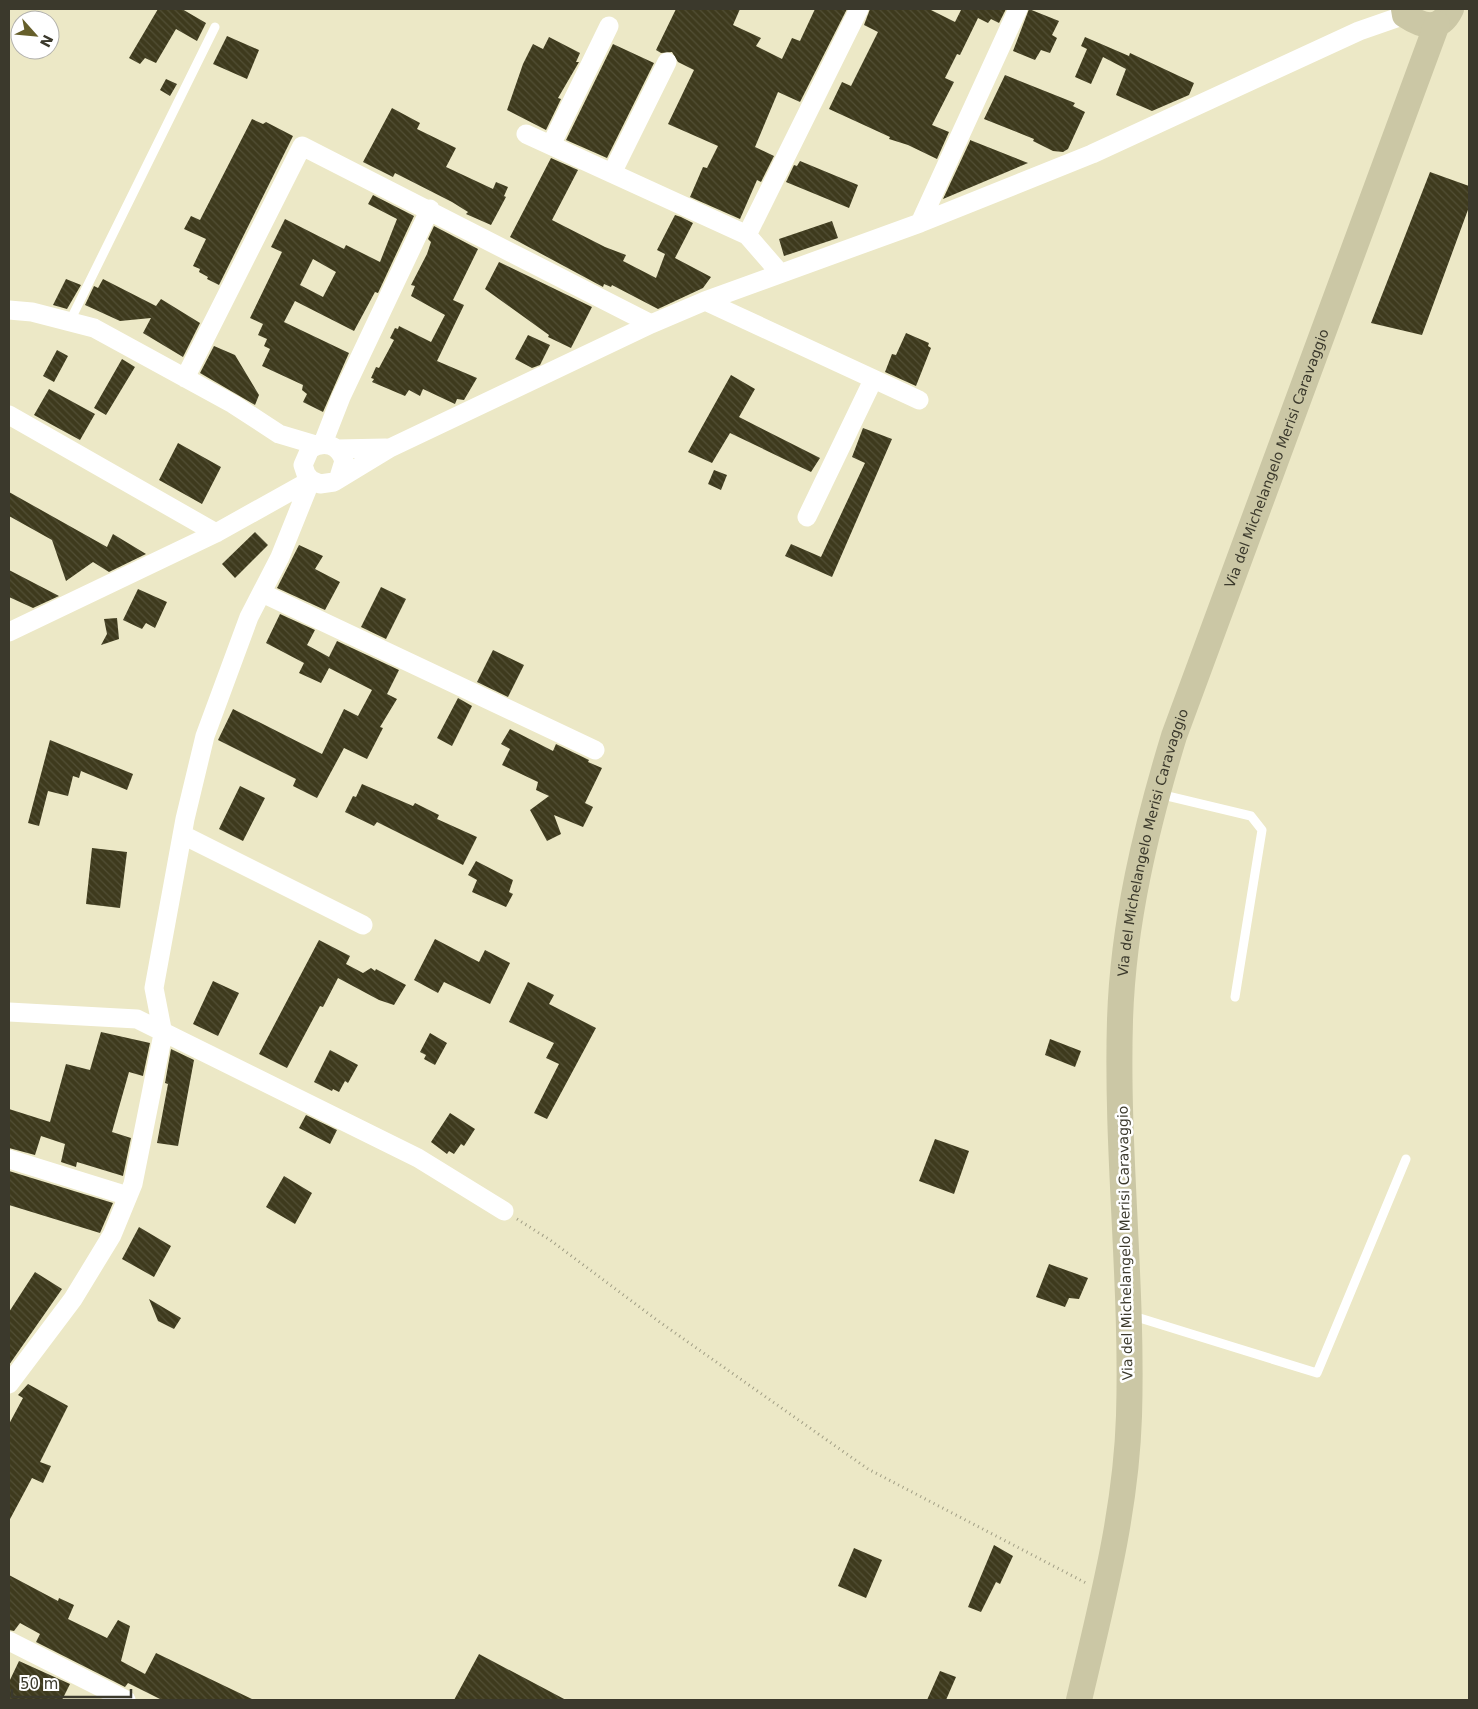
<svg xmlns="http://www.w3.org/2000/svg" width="1478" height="1709" font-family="'DejaVu Sans',sans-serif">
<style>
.building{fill:url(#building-back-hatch);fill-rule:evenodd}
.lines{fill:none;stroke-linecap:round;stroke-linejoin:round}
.path{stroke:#a19e85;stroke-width:3;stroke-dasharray:1 4;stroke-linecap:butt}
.lane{stroke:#fff;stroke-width:9}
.street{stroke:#fff;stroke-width:19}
.secondary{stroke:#cbc7a5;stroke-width:26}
.labels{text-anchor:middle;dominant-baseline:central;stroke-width:5;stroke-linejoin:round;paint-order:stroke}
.street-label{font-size:14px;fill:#3b392c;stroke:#fff}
</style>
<defs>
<pattern id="building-back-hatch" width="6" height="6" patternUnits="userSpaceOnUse" patternTransform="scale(1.25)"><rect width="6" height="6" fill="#3e3a1d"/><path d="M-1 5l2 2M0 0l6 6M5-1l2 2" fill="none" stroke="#524f35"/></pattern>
</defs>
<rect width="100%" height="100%" fill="#ece8c6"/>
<path class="building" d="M158 9H182L206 23 197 41 176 29 156 63 145 58 140 64 129 58Z
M676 9H740L733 25 761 38 756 46 782 59 792 38 800 41 815 9H847L800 102 778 92 755 147 774 156 761 182 757 180 740 219 690 197 703 167 707 168 718 146 668 124 694 70 678 62 672 52 661 53 656 50Z
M870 9H929L955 22 961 10 957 9H1006L999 23 991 19 988 23 978 18 960 55 957 54 945 78 954 82 932 125 949 132 937 159 908 145 889 139 890 137 829 109 842 82 851 86 878 32 864 25Z
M1029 9 1059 21 1052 35 1057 38 1050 53 1041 50 1035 60 1013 51Z
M227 36 259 50 247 79 213 64Z
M549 37 580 53 576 62H579L558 98 561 99 546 130 507 110 523 64 533 44 543 49Z
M1085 37 1129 56 1130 53 1194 83 1189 95 1152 111 1116 95 1126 69 1103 57 1091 84 1075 77 1087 49 1081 46Z
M613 44 654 63 607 158 566 140Z
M1005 75 1075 103 1073 106 1085 112 1068 149 1063 152 1053 151 1033 141 1034 139 984 119Z
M166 79 177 84 170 96 160 90Z
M392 108 420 123 417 129 456 148 446 167 493 189 496 182 508 187 504 196 506 197 491 225 466 214 468 212 452 202 395 173 393 177 363 162Z
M252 119 263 124 266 122 293 136 219 285 207 279 208 277 199 272 200 269 193 266 206 239 184 229 191 216 200 220Z
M970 140 1028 163 943 199 970 141Z
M551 158 578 170 552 220 605 247 626 255 623 261 656 278 665 254 657 250 675 215 681 217 693 223 675 258 711 277 703 288 658 309 612 285 611 287 604 284 603 287 510 237Z
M800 161 858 185 849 208 786 182 794 165 797 166Z
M1430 172 1469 186V207L1422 335 1371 323Z
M373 195 414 216 378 293 375 292 354 331 295 301 284 322 349 353 323 412 303 402 307 394 302 390 303 385 262 366 270 349 264 346 267 339 258 335 263 324 250 318 282 252 271 247 285 219 344 249 346 245 380 262 397 219 368 204ZM313 259 336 272 323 297 300 285Z
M832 221 838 238 784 256 779 239Z
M434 226 478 249 453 300 464 305 437 361 477 378 464 400 457 399 455 404 423 389 420 396 409 390 405 396 372 382 374 379 371 378 376 367 379 368 394 340 390 338 395 328 398 329 399 326 431 342 445 315 411 296 415 286 411 285 427 254 431 242 428 239Z
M499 262 592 307 571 348 548 337 549 335 485 289Z
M66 279 81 285 67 309 53 305Z
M103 279 156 306 161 299 200 323 183 357 143 333 151 318 120 321 85 305 94 286 98 288Z
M906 333 929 343 928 346 931 348 916 386 885 372 892 354 896 355Z
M528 335 550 345 540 365 532 368 515 359Z
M214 346 235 355 259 395 255 405 200 373Z
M57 350 68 356 54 382 43 376Z
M122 359 135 367 106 415 94 408Z
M731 375 755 389 739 417 820 458 811 472 730 433 712 463 688 452Z
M49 389 95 414 80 440 34 415Z
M863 428 892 439 832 577 785 556 791 544 821 557 865 463 852 457Z
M178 443 221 467 202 504 159 480Z
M714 470 727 475 721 490 708 484Z
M9 492 107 547 113 534 146 554 109 572 93 562 66 581 52 540 9 516Z
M255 532 268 545 235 578 222 564Z
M299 545 323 556 315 569 340 582 325 610 277 588Z
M9 570 59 596 33 608 9 597Z
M381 587 406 599 386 639 361 627Z
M138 589 167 602 155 628 146 623 142 629 123 620Z
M280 614 315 630 307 645 329 657 337 641 399 670 387 694 397 699 380 727 383 728 367 759 344 748 317 798 293 786 296 779 218 740 233 709 322 754 344 709 358 716 372 690 329 668 321 683 299 673 304 663 266 643Z
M117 618 119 639 101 645 107 634 104 619Z
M493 650 524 665 508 697 477 682Z
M458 698 472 706 452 746 437 738Z
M510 729 553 751 556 744 589 760 588 762 602 768 585 803 593 807 583 827 554 815 561 834 547 841 530 810 549 796 536 790 538 782 502 765 510 749 501 744Z
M50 740 133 774 127 790 81 771 79 778 73 776 68 796 48 791 39 826 28 823Z
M362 784 413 806 415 803 439 815 437 819 477 837 463 865 377 822 374 826 345 812 353 796 356 797Z
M240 786 265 798 243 841 219 829Z
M92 848 127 852 120 908 86 904Z
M476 861 513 880 509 892 513 894 506 907 472 892 477 880 468 875Z
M435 939 479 962 485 950 510 963 490 1004 444 982 438 993 414 980Z
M319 940 350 956 346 964 363 973 371 968 375 971 376 969 406 985 394 1005 379 1000 338 978 323 1007 320 1006 287 1068 259 1054Z
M213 981 239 993 218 1036 193 1024Z
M528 982 554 995 549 1004 596 1028 547 1119 534 1113 559 1064 546 1058 554 1043 509 1022Z
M101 1032 150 1043 143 1076 129 1072 112 1132 131 1138 123 1176 77 1162 76 1167 61 1162 65 1144 41 1136 35 1155 9 1148V1109L50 1122 66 1064 90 1070Z
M430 1033 447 1043 435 1065 424 1059 426 1055 420 1052Z
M1050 1039 1081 1051 1075 1067 1045 1055Z
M171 1049 194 1060 178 1146 157 1143 168 1084 165 1083Z
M330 1050 358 1065 348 1083 345 1081 339 1092 333 1089 332 1091 314 1082Z
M450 1113 475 1129 464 1146 461 1144 454 1154 449 1151 447 1154 431 1142Z
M306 1115 337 1130 330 1144 299 1128Z
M935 1139 969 1151 954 1194 919 1181Z
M9 1171 113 1203 100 1233 9 1205Z
M284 1176 312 1193 295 1224 266 1207Z
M139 1227 171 1246 154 1277 122 1259Z
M1049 1264 1088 1278 1079 1299 1069 1298 1065 1307 1036 1297Z
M35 1272 62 1289 9 1365V1312Z
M149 1299 181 1318 174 1329 158 1321Z
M28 1384 68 1406 40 1462 51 1466 43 1483 32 1478 9 1521V1424L23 1398 18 1395Z
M994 1545 1013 1556 1000 1584 996 1582 981 1612 968 1607Z
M854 1548 882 1560 866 1598 838 1586Z
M9 1575 58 1601 59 1598 74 1605 68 1619 107 1638 118 1620 130 1626 121 1661 145 1674 156 1653 254 1700H162L128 1683 125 1687 36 1642 40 1634 20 1623 14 1631 9 1630Z
M479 1654 566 1700H454Z
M19 1661 70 1684 62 1700H9V1682Z
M940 1671 956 1677 946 1700H927Z"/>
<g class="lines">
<path class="path" d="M517 1219 550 1240 661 1323 868 1469 1086 1583"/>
<path class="lane" d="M70 321 215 27
M1159 794 1251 816 1262 830 1235 997
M1130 1315 1317 1373 1406 1159"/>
<path class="street" d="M526 134 747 235
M551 145 609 26
M612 173 667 62
M920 223 1018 9
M780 273 747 235 859 9
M705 301 919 400
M9 310 32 312 94 328 233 404 279 434 316 445
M185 378 302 146 651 324
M9 415 216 533
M323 443 341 397 430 209
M337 449 386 448
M339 477 344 461C339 445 325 440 310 449L303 465 306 474 311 480 320 484 334 482 390 448 651 324 705 301 920 223 1092 154 1359 31 1405 15
M807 517 873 380
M262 593 595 750
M9 632 216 533 311 480
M183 835 363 925
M9 1012 137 1019 418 1158 504 1211
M9 1159 128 1196
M9 1384 73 1299 112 1235 133 1184 163 1034 154 988 185 819 205 736 249 617 280 557 311 480
M9 1641 126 1700"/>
<g class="secondary">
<path d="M1404 9 1405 15C1423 27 1440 32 1451 9"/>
<path id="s1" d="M1079 1700C1101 1606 1126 1513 1129 1416 1133 1284 1116 1152 1120 1020 1123 923 1146 828 1174 736L1437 24"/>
</g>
</g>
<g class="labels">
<g class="street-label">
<text stroke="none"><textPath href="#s1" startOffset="1271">Via del Michelangelo Merisi Caravaggio</textPath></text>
<text stroke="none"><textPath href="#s1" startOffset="866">Via del Michelangelo Merisi Caravaggio</textPath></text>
<text transform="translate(1125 1243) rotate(-91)">Via del Michelangelo Merisi Caravaggio</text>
</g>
</g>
<rect width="1478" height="1709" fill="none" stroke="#3b392c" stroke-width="20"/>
<g transform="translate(35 35) rotate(117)"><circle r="24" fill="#ffffff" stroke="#b1b0ab"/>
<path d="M0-4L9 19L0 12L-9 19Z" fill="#665f2b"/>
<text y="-8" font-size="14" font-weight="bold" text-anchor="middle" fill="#3b392c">N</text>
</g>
<path d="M12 1689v8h119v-8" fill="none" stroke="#3b392c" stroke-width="2.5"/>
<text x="20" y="1689" font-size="15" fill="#3b392c" stroke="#ffffff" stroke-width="4" paint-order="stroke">50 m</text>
</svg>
